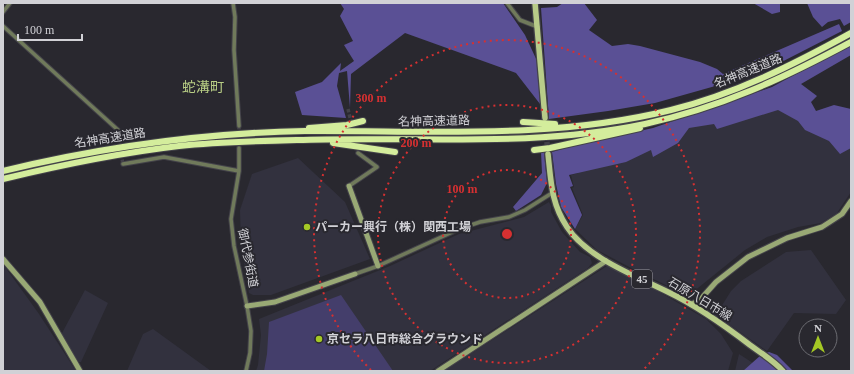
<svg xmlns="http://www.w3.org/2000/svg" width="854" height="374" font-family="'Times New Roman','Noto Sans JP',serif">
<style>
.built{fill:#32313e}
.green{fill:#443e6b}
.forest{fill:#5a5095}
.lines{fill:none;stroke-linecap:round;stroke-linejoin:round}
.street-tunnel{stroke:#424148;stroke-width:3.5;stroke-dasharray:3.5 2;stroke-linecap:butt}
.primary-tunnel{stroke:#424148;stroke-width:5.5;stroke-dasharray:5.5 3;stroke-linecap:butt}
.street-casing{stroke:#44434a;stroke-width:5.5}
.secondary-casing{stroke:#44434a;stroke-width:7}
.primary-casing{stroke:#44434a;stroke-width:8}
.highway-casing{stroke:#44434a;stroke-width:8}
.street{stroke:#707a5b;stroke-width:3.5}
.secondary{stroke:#99a975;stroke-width:5}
.primary{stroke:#b8cc89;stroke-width:5.5}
.highway{stroke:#d4ed9c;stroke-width:6}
.ring{fill:none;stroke:#d63031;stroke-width:2;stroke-dasharray:2 4}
.poi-dot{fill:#a4c825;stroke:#29282f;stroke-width:1.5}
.labels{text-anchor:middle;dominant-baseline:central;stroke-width:4;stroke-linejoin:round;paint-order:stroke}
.shield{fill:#29282f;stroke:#9f9ea4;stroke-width:1}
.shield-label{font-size:11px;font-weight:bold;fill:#d1d1d6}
.street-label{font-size:12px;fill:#d1d1d6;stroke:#29282f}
.poi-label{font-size:12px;font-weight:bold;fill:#d1d1d6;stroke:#29282f;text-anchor:start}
.quarter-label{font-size:14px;fill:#b8ce85;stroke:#29282f}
.centre{fill:#d63031;stroke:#29282f;stroke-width:2}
.ring-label{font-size:12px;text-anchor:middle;font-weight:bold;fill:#d63031;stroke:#29282f;stroke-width:4;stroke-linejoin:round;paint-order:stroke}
</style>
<rect width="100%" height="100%" fill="#29282f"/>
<path class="built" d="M773 96 851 136V192L837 213 821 223 798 227 767 237 745 250 693 292 684 294 637 271 597 250 575 229 583 215 572 188 574 187 571 175 578 173 573 158Z
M298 158 345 202 370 259 271 295H253L249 293 241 245 240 210 252 174Z
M549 202 551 206V212L562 232 580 252 590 257 592 263 588 268 430 371H256L258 365 261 335 259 319 390 266 459 234 524 217Z
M811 250 846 300 836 314 794 313 767 351 716 315 731 291 741 281 786 252Z
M3 264 39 314 76 371H3Z
M607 266 654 289 706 319 721 334 733 353 728 371H444Z
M85 290 108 303 81 362H79L61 335Z
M153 329 211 371H127L143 334Z
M739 354 765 371H735Z"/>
<path class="green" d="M341 295 393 371H264L267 354 269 322Z"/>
<path class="forest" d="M340 3H503L525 35 538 63 540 104 516 73 405 33 351 74 350 108 347 71 339 73 337 86 346 118 302 115 295 92 322 82 341 63 340 71 354 61 344 45 353 41 340 16 344 9Z
M563 3H584L597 20 589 30 612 46 628 44 640 46 700 62 717 69 723 74 839 24 842 31 758 74 655 103 608 111 549 119 541 8 557 7Z
M753 3H780V12L772 14Z
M807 3H851V22L844 26 840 19 828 22 822 27 813 17Z
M851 44V55L801 84 817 96 811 102 816 111 834 105 851 109V148L840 154 829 141 805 130 798 121 778 110 717 129 714 124 689 128 678 143 653 157 651 150 626 162 569 175 573 186 570 187 582 215 575 229 561 207 556 184 552 152 572 146 653 128 772 87Z
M541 152H544L547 183 541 195 516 211 513 207 542 173Z
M769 352 777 355 793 371H743L761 355Z"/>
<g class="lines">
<path class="street-tunnel" d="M348 109 358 153
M239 126V143
M118 138 123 164"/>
<path class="primary-tunnel" d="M545 125 548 152"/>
<defs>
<path id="street" d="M233 3 235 17 234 50 239 126
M507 3 520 20 538 27
M3 12 10 3
M3 26 118 130V138
M239 148V171L231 219 234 246 247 306 251 331 250 353 246 371
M123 164 164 157 239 171
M349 186 377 167 358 153
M355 274 378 266 459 229 480 222 509 217 525 210 552 193"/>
<path id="secondary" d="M349 186 378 266
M3 259 40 302 80 371
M691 304 699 301 716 282 748 257 787 238 822 227 842 214 851 201
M247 306 275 302 355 274
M438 371 606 261"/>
<path id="primary" d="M535 3 545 118
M548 154C551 181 551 203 567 227 587 258 636 276 668 292 697 306 724 325 750 345 761 353 774 361 783 371"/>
<path id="highway" d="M523 122 555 124
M309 128 347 125 363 121
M333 143 395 152
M534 150 550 148 640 128
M3 171C102 147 203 133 305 131 427 130 551 140 671 110 735 94 793 65 851 33
M3 179C61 165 119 153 179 146 218 142 257 141 297 140 412 136 531 148 645 124 722 107 782 79 851 42"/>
</defs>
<use href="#street" class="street-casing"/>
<use href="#secondary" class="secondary-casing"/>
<use href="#primary" class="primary-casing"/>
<use href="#highway" class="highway-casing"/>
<use href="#street" class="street"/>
<use href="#secondary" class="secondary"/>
<use href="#primary" class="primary"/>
<use href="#highway" class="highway"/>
</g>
<g class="ring">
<circle cx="507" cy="234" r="64"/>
<circle cx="507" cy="234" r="129"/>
<path d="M371 370A193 193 0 1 1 643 370"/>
</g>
<g class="poi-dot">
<circle cx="307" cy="227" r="4"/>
<circle cx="319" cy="339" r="4"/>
</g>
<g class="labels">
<rect class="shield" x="632" y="270" width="20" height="18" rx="3"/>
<g class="shield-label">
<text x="642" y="279">45</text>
</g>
<g class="street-label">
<text transform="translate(748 71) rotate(-22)">名神高速道路</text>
<text transform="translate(434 121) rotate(-1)">名神高速道路</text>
<text transform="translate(110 138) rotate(-9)">名神高速道路</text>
<text transform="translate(248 258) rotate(79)">御代参街道</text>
<text transform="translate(700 299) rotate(31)">石原八日市線</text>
</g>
<g class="poi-label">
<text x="315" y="227">パーカー興行（株）関西工場</text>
<text x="327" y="339">京セラ八日市総合グラウンド</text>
</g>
<g class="quarter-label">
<text x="203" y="87">蛇溝町</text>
</g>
</g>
<circle cx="507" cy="234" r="6" class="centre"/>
<g class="ring-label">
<text x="371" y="102">300 m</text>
<text x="416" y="147">200 m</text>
<text x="462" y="193">100 m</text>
</g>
<rect width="854" height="374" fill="none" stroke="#d1d1d6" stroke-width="8"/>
<g transform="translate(818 338)"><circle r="19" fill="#29282f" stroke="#6c6c72"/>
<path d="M0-3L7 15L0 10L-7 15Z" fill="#a4c825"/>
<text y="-6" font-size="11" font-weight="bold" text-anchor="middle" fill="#d1d1d6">N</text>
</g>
<path d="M18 34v6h64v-6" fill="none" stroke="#d1d1d6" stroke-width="2"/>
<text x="24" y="34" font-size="12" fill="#d1d1d6" stroke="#29282f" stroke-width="3" paint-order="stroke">100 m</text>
</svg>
